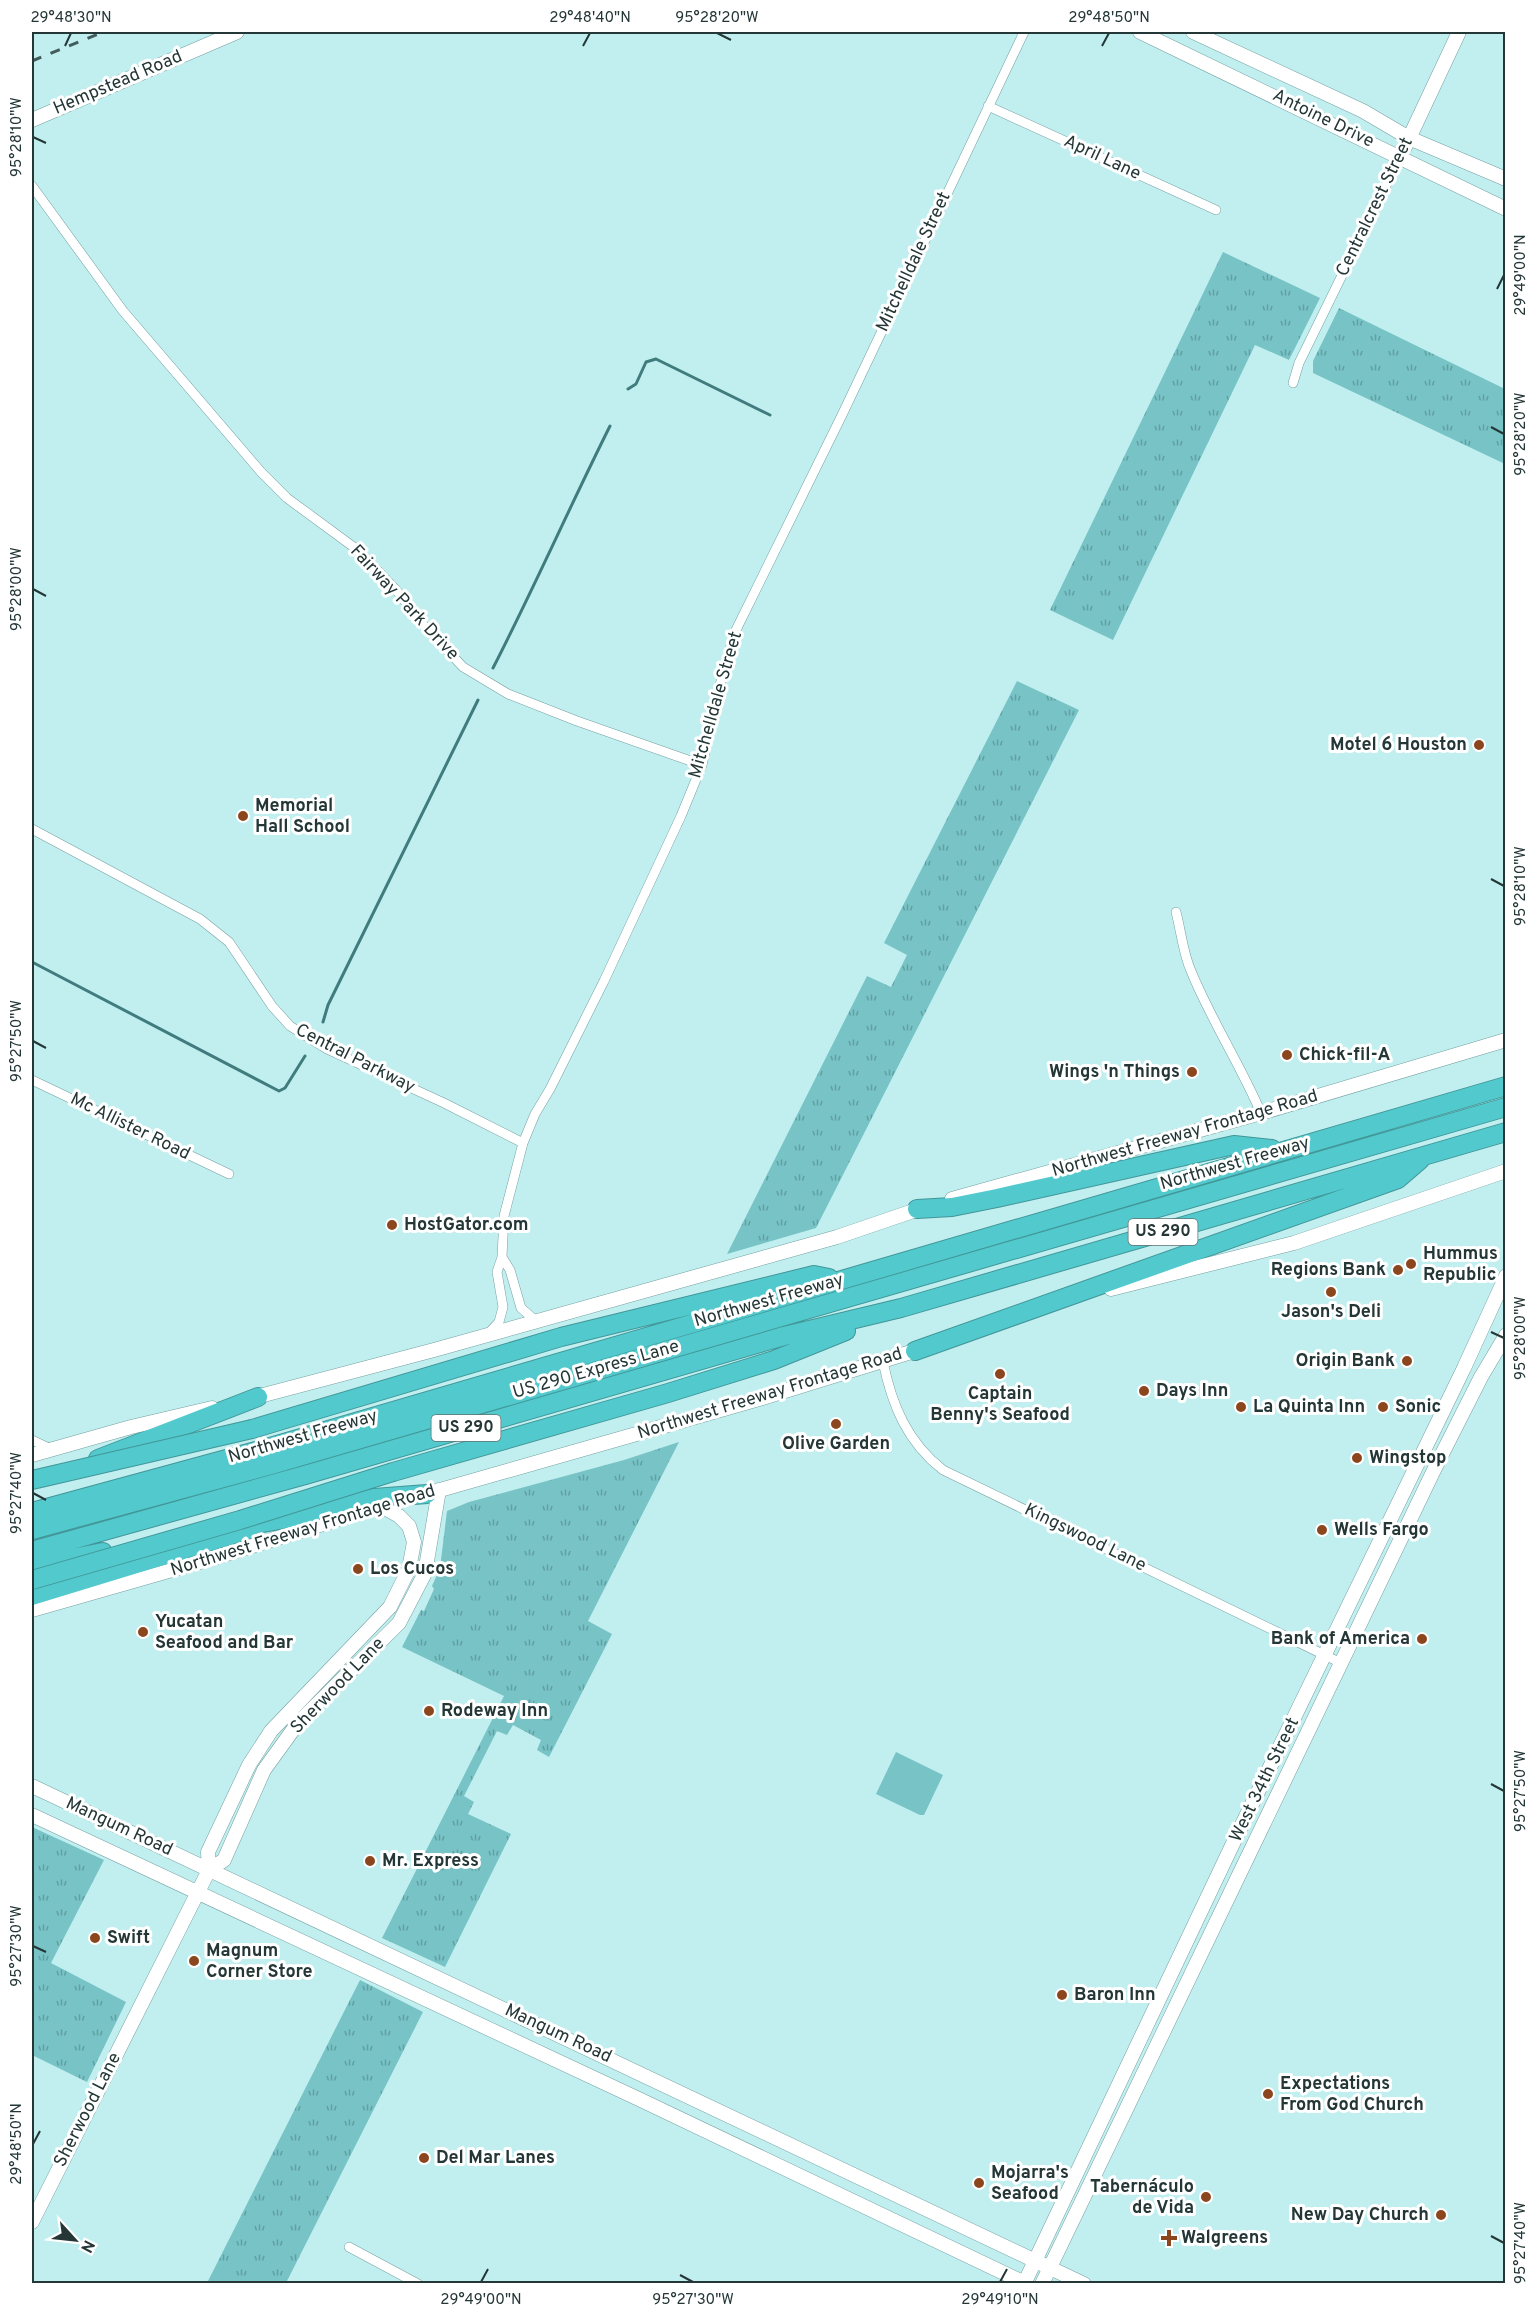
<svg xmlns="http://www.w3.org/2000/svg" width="1537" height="2315" font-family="Overpass,sans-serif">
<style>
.grass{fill:url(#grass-tufts)}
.park{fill:#77c3c6}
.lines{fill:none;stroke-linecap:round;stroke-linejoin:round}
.stream{stroke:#407c7d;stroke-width:3}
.street-casing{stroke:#74a0a1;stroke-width:10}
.secondary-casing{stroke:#74a0a1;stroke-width:15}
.highway-casing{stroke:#429698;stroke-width:20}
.street{stroke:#fff;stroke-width:9}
.secondary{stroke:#fff;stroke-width:14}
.highway{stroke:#52c9cc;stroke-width:18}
.rail{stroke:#435b5b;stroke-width:3;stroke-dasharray:10 10;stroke-linecap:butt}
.highway-bridge-casing{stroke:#429698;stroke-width:20;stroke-linecap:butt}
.highway-bridge{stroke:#52c9cc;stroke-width:18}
.ticks{fill:none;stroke:#243636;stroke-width:2}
.poi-dot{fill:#8b461d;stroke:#fff;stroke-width:2}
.labels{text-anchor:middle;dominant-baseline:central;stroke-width:6;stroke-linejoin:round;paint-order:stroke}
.shield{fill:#fff;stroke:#667272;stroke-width:1.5}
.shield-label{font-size:16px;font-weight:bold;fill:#243636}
.street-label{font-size:18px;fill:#243636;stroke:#fff}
.poi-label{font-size:18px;font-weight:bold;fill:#243636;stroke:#fff;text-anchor:start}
.neatline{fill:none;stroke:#243636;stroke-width:2}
.ticks-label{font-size:15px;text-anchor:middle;fill:#243636}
</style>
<defs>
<pattern id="grass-tufts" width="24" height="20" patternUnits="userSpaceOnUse" patternTransform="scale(1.5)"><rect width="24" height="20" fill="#77c3c6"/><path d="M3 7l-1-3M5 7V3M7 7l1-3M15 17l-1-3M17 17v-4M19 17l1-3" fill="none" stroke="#619fa2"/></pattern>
</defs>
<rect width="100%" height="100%" fill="#c1eff0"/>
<path class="grass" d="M1223 252 1320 298 1289 360 1255 345 1113 640 1050 610Z
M1339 308 1505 389V464L1313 373V361Z
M1017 681 1079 710 816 1228 727 1254 867 976 891 987 907 955 884 943Z
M679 1442 588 1621 612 1634 549 1757 537 1750 541 1740 513 1725 507 1735 497 1731 464 1796 474 1802 468 1814 511 1834 445 1967 382 1938 504 1696 402 1647 421 1610 424 1611 434 1589 432 1586 440 1568 447 1511 469 1502 624 1460Z
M32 1827 104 1860 51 1963 126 2002 87 2082 32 2055Z
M360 1980 423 2012 286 2283H207Z"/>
<path class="park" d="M896 1752 943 1775 924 1815H920L876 1794Z"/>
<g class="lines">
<path class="stream" d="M628 389 636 384 646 362 656 359 770 415
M493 668C534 588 570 506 610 426
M32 962 279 1091 285 1088 305 1056
M323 1022 328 1005 478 700"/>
<defs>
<path id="street" d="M988 106 1216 210
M32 186 123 311 261 472 287 498 359 551 396 590 426 628 463 667 508 694 577 721 702 765
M1293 383 1299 363 1400 157
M32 829 200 919 229 942 272 1006 290 1026 327 1049 444 1103 523 1143
M1176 912C1181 931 1183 953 1191 971 1211 1020 1240 1064 1261 1113
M32 1080 229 1174
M502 1257 510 1270 521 1308 536 1321
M487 1335 499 1322 503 1307 497 1272 502 1257 504 1216 523 1143 535 1114 550 1089 604 981 681 816 702 765 723 672 736 630 842 415 1024 32
M883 1362C892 1405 907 1442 943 1470L1341 1663
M32 1440 51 1449
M349 2247 418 2284"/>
<path id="secondary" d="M1140 32 1506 209
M1193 32 1363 111 1409 138 1506 179
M32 120 237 32
M1405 147 1459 32
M952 1199 1261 1113 1506 1040
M1111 1289 1294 1243 1506 1171
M248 1399 434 1350 837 1237 925 1207
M32 1455 131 1427 212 1408
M419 1496 759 1399 924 1348
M32 1610 207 1560 394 1502
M32 1786 1084 2284
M32 1815 643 2101 1027 2284
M209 1870 224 1860 264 1770 298 1723 399 1623 425 1573 439 1490
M32 2222 209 1870 208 1852 249 1765 271 1731 390 1607 409 1569 414 1542 409 1526 399 1516 381 1506
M1024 2284 1237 1835 1464 1368 1506 1276
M1042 2284 1434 1470 1481 1377 1506 1335"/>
<path id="highway" d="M917 1209 952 1207 997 1198 1234 1145 1272 1149
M915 1351 1398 1179 1420 1160
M252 1429 561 1337 814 1275 829 1278
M98 1459 258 1397
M393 1472 668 1393 774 1360 846 1331
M32 1512 256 1451 1506 1086
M234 1528 285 1519 374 1498 427 1494
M32 1530 271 1465 1506 1107
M32 1551 305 1475 784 1336 901 1308 1506 1132
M32 1566 103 1552
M32 1596 248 1530"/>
</defs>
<use href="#street" class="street-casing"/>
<use href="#secondary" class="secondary-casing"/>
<use href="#highway" class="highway-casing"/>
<use href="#street" class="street"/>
<use href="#secondary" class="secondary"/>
<use href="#highway" class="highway"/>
<path class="rail" d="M32 61 103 32"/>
<defs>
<path id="highway-bridge" d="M32 1480 252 1429
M32 1580 240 1520 393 1472"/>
</defs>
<use href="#highway-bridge" class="highway-bridge-casing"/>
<use href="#highway-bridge" class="highway-bridge"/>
</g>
<path class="ticks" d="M717 33 731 40M65 46 71 33M583 46 590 33M1102 46 1109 33M33 137 46 143M1497 289 1504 275M1491 427 1504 434M33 589 46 596M1491 879 1504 886M33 1041 46 1048M1491 1332 1504 1338M33 1493 46 1500M1491 1784 1504 1791M33 1946 46 1952M33 2144 40 2131M1491 2236 1504 2243M680 2275 693 2282M481 2282 488 2269M1000 2282 1007 2269"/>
<g class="poi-dot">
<circle cx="1479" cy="745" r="6"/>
<circle cx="243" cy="816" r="6"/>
<circle cx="1287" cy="1055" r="6"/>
<circle cx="1192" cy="1072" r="6"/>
<circle cx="392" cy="1225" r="6"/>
<circle cx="1411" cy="1264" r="6"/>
<circle cx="1398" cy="1270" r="6"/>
<circle cx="1331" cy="1292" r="6"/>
<circle cx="1407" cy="1361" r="6"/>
<circle cx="1000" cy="1374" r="6"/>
<circle cx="1144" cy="1391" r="6"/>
<circle cx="1241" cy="1407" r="6"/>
<circle cx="1383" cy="1407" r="6"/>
<circle cx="836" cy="1424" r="6"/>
<circle cx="1357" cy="1458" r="6"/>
<circle cx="1322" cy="1530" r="6"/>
<circle cx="358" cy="1569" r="6"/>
<circle cx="143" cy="1632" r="6"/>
<circle cx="1422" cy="1639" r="6"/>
<circle cx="429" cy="1711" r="6"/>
<circle cx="370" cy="1861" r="6"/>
<circle cx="95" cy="1938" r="6"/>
<circle cx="194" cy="1961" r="6"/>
<circle cx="1062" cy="1995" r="6"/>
<circle cx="1268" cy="2094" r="6"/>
<circle cx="424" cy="2158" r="6"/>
<circle cx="979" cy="2183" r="6"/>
<circle cx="1206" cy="2197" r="6"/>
<circle cx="1441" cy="2215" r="6"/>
<path d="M1166 2229h6v6h6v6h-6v6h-6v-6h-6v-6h6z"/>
</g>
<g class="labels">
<g class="shield">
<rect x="1128.5" y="1219" width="69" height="26" rx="4.5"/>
<rect x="431.5" y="1415" width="69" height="26" rx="4.5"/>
</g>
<g class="shield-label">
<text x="1163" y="1232">US 290</text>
<text x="466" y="1428">US 290</text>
</g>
<g class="street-label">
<text transform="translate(118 83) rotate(-23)">Hempstead Road</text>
<text transform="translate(1323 119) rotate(26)">Antoine Drive</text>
<text transform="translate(1102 158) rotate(25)">April Lane</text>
<text transform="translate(1375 207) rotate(-64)">Centralcrest Street</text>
<text transform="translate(914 262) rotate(-65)">Mitchelldale Street</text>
<text transform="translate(404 603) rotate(47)">Fairway Park Drive</text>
<text transform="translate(716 705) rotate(-74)">Mitchelldale Street</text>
<text transform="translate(355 1059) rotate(27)">Central Parkway</text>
<text transform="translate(130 1127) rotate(26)">Mc Allister Road</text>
<text transform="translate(1185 1134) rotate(-16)">Northwest Freeway Frontage Road</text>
<text transform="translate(1235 1164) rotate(-16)">Northwest Freeway</text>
<text transform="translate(769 1301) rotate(-16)">Northwest Freeway</text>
<text transform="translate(596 1370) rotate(-16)">US 290 Express Lane</text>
<text transform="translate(770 1394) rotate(-17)">Northwest Freeway Frontage Road</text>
<text transform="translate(303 1437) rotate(-16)">Northwest Freeway</text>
<text transform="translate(303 1531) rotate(-17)">Northwest Freeway Frontage Road</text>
<text transform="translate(1085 1538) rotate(26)">Kingswood Lane</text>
<text transform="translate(338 1686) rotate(-46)">Sherwood Lane</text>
<text transform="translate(1265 1780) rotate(-64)">West 34th Street</text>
<text transform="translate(119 1827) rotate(25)">Mangum Road</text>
<text transform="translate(558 2034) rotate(25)">Mangum Road</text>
<text transform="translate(88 2110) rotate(-63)">Sherwood Lane</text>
</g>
<g class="poi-label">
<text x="1467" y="745" text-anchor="end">Motel 6 Houston</text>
<text x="255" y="806">Memorial<tspan x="255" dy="21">Hall School</tspan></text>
<text x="1299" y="1055">Chick-fil-A</text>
<text x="1180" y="1072" text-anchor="end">Wings 'n Things</text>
<text x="404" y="1225">HostGator.com</text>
<text x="1423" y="1254">Hummus<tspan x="1423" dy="21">Republic</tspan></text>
<text x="1386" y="1270" text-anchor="end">Regions Bank</text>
<text x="1331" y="1312" text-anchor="middle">Jason's Deli</text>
<text x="1395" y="1361" text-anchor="end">Origin Bank</text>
<text x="1156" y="1391">Days Inn</text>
<text x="1000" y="1394" text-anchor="middle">Captain<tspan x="1000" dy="21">Benny's Seafood</tspan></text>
<text x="1253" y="1407">La Quinta Inn</text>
<text x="1395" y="1407">Sonic</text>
<text x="836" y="1444" text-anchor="middle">Olive Garden</text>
<text x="1369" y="1458">Wingstop</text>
<text x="1334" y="1530">Wells Fargo</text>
<text x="370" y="1569">Los Cucos</text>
<text x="155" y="1622">Yucatan<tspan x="155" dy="21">Seafood and Bar</tspan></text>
<text x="1410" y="1639" text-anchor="end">Bank of America</text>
<text x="441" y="1711">Rodeway Inn</text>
<text x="382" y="1861">Mr. Express</text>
<text x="107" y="1938">Swift</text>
<text x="206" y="1951">Magnum<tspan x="206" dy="21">Corner Store</tspan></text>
<text x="1074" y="1995">Baron Inn</text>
<text x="1280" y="2084">Expectations<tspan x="1280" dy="21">From God Church</tspan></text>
<text x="436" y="2158">Del Mar Lanes</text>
<text x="991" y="2173">Mojarra's<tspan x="991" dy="21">Seafood</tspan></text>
<text x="1194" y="2187" text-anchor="end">Tabernáculo<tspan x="1194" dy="21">de Vida</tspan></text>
<text x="1429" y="2215" text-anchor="end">New Day Church</text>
<text x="1181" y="2238">Walgreens</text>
</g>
</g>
<rect width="1537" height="2315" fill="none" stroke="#ffffff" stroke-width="66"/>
<g transform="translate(75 2240) rotate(117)" stroke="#ffffff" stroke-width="4.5" paint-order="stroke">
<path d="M0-4.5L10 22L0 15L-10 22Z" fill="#243636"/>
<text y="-9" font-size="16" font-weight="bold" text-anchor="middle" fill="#243636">N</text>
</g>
<rect x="33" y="33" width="1471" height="2249" class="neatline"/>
<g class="ticks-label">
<text x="71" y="22">29°48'30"N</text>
<text x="590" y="22">29°48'40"N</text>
<text x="717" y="22">95°28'20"W</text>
<text x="1109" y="22">29°48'50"N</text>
<text transform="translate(16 137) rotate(-90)" y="5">95°28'10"W</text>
<text transform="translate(1520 275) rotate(-90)" y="5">29°49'00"N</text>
<text transform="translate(1520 434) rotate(-90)" y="5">95°28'20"W</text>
<text transform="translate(16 589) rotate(-90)" y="5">95°28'00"W</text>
<text transform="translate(1520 886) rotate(-90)" y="5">95°28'10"W</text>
<text transform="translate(16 1041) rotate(-90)" y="5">95°27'50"W</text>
<text transform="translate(1520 1338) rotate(-90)" y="5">95°28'00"W</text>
<text transform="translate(16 1493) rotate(-90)" y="5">95°27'40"W</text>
<text transform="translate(1520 1791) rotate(-90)" y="5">95°27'50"W</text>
<text transform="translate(16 1946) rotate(-90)" y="5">95°27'30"W</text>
<text transform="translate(16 2144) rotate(-90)" y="5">29°48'50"N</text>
<text transform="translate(1520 2243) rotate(-90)" y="5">95°27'40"W</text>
<text x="481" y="2304">29°49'00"N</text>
<text x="693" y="2304">95°27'30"W</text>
<text x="1000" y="2304">29°49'10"N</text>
</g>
</svg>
